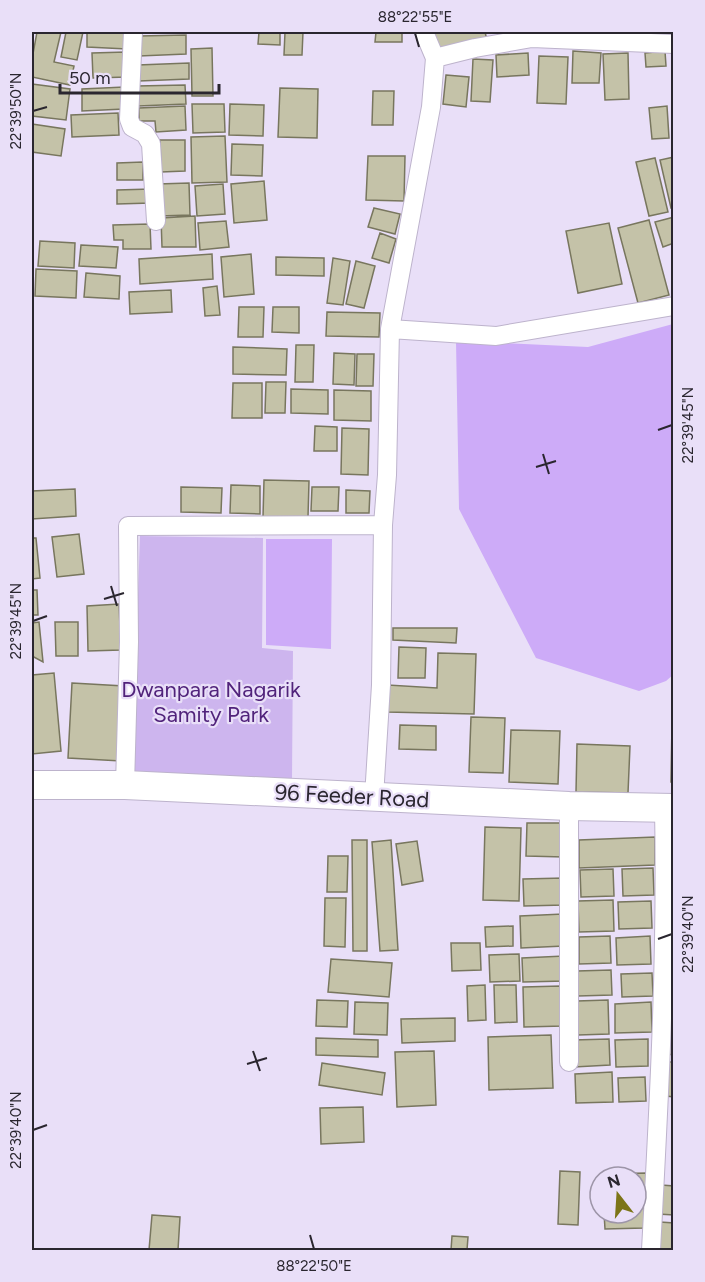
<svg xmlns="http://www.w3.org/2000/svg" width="705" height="1282" font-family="Figtree,sans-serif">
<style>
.green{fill:#cdb5ee}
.water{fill:#cdabf8}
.building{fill:#c4c2a8;stroke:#78765e;stroke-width:1.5}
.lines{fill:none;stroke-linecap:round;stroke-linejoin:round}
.street-casing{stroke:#bdb3cc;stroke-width:20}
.primary-casing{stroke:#bdb3cc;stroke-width:30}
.street{stroke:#fff;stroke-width:18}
.primary{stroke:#fff;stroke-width:28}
.ticks{fill:none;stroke:#2a262f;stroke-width:2}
.labels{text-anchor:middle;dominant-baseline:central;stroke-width:4.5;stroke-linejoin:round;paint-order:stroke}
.park-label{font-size:22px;fill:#51237b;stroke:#e9dff8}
.street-label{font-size:22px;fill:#2a262f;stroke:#e9dff8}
.neatline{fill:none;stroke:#2a262f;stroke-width:2}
.ticks-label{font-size:15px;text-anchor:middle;fill:#2a262f}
</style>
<rect width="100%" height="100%" fill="#e9dff8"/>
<path class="green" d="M140 536 263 538 262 648 293 651 292 780 132 773Z"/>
<path class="water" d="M673 324 674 674 666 681 639 691 536 658 459 509 456 341 588 347Z
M266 539H332L331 649 266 645Z"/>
<path class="building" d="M37 32H61L54 62 74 66 70 85 32 77V59Z
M66 32H83L77 60 61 57Z
M87 32H128L127 49 87 47Z
M259 32H280V45L258 44Z
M285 32H303L302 55H284Z
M376 32H402V42H375Z
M434 32H485L487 40 438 51Z
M186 35V54L139 56V36Z
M212 48 213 96H192L191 49Z
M573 51 601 53 599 83H572Z
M665 51 666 66 646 67 645 53Z
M126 52 127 77 93 78 92 53Z
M528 53 529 75 497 77 496 55Z
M628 53 629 99 605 100 603 54Z
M539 56 568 57 566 104 537 103Z
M473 59 493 60 490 102 471 101Z
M189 63V79L139 81 138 65Z
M446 75 469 77 466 107 443 104Z
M32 84 70 89 66 120 32 116Z
M185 85 186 104 138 106 137 86Z
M124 87V109L82 111V89Z
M280 88 318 89 317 138 278 137Z
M373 91H394L393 125H372Z
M192 104H224L225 132 193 133Z
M230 104 264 105 263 136 229 135Z
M185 106 186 130 156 132 155 121H139V108Z
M667 106 669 138 652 139 649 108Z
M118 113 119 135 72 137 71 115Z
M32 124 65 129 61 156 32 152Z
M225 136 227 182 192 183 191 137Z
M160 140H185V171L161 172Z
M232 144 263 145 262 176 231 175Z
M368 156H405L404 201 366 200Z
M674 157V207L671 208 660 160Z
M655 158 668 212 649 216 636 162Z
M143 162V180H117V163Z
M264 181 267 220 234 223 231 184Z
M189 183 190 215 159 216 158 184Z
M223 184 225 214 197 216 195 186Z
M151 189V203L117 204V190Z
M374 208 400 214 395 234 368 227Z
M195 216 196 247H162L161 218Z
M674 217V243L663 247 655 222Z
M649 220 669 295 638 303 618 228Z
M226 221 229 247 200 250 198 223Z
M609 223 622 284 578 293 566 231Z
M150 224 151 249H123V240H114L113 225Z
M380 233 396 239 389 263 372 258Z
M40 241 75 243 74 268 38 266Z
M81 245 118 247 116 268 79 266Z
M212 254 213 279 140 284 139 259Z
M251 254 254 294 224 297 221 257Z
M276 257 324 258V276L276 275Z
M333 258 350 261 343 305 327 303Z
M356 261 375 266 364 308 346 304Z
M36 269 77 271 76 298 35 296Z
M86 273 120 276 119 299 84 297Z
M217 286 220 315 205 316 203 288Z
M171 290 172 312 130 314 129 292Z
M239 307H264L263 337H238Z
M273 307H299V333L272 332Z
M327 312 380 313 379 337 326 336Z
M296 345H314L313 382H295Z
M233 347 287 349 286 375 233 374Z
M334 353 355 354 354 385 333 384Z
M357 354H374L373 386H356Z
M266 382H286L285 413H265Z
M233 383H262V418H232Z
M291 389 328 390V414L291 413Z
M334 390 371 391V421L334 420Z
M315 426 337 427V451H314Z
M342 428 369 429 368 475 341 474Z
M264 480 309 481 308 517H263Z
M231 485 260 486V514L230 513Z
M181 487 222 488 221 513 181 512Z
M312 487H339L338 511H311Z
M75 489 76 516 32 519V491Z
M346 490 370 491 369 513H346Z
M79 534 84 574 57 577 52 537Z
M32 538H36L40 578 32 579Z
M32 590H37L38 615H32Z
M119 604 121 650 88 651 87 606Z
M39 622 43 662 32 656V623Z
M55 622H78V656H56Z
M393 628H457L456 643 393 640Z
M399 647 426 648 425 678H398Z
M438 653 476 654 474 714 387 712 388 685 437 688Z
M54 673 61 751 32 754V675Z
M72 683 124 686 121 761 68 758Z
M471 717 505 718 503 773 469 772Z
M672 722H674V782H671Z
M400 725 436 726V750L399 749Z
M511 730 560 731 558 784 509 782Z
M577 744 630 746 628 793 576 792Z
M527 823H565L564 857 526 856Z
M485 827 521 828 519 901 483 900Z
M655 837V865L579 868V840Z
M352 840H367V951H353Z
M391 840 398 950 380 951 372 842Z
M417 841 423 881 402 885 396 844Z
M328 856H348L347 892H327Z
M653 868 654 895 623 896 622 869Z
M613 869 614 896 581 897 580 870Z
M564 878V905L524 906 523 879Z
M325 898H346L345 947 324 946Z
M613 900 614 931 579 932 578 901Z
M651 901 652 928 619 929 618 902Z
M563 914 564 946 521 948 520 916Z
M513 926V946L486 947 485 927Z
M610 936 611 963 579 964V937Z
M650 936 651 964 617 965 616 938Z
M451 943H480L481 970 452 971Z
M519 954 520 981 490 982 489 955Z
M564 956 565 981 523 982 522 958Z
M331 959 392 963 389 997 328 992Z
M611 970 612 995 578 996 577 971Z
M652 973 653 996 622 997 621 974Z
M485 985 486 1020 468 1021 467 986Z
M494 985H516L517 1022 495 1023Z
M561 986 563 1026 524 1027 523 987Z
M669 987H674V1006H670Z
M317 1000 348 1001 347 1027 316 1026Z
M608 1000 609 1034 578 1035 577 1001Z
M355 1002 388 1003 387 1035 354 1034Z
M651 1002 652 1032 615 1033V1004Z
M455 1018V1041L402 1043 401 1019Z
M551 1035 553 1088 489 1090 488 1037Z
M668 1036H674V1055L667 1054Z
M316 1038 378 1040V1057L316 1055Z
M609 1039 610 1065 574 1067 573 1040Z
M648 1039V1066L616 1067 615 1040Z
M434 1051 436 1105 397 1107 395 1052Z
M669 1062H674V1097L666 1096Z
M322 1063 385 1073 382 1095 319 1085Z
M612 1072 613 1102 576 1103 575 1074Z
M645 1077 646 1101 619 1102 618 1078Z
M363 1107 364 1142 321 1144 320 1108Z
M560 1171 580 1172 578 1225 558 1224Z
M646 1173 647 1192H636V1177H605V1174Z
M661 1185 674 1186V1215L658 1214Z
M644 1198V1228L605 1229 604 1213H636V1199Z
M152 1215 180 1217 178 1250H149Z
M660 1222 674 1223V1250L657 1249Z
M452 1236 468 1237 467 1250H451Z"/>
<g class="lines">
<defs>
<path id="street" d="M133 32 129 119 132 127 145 134 151 144 156 221
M424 32 435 58 475 48 532 38 674 44
M390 329 496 336 674 306
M125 785 129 642 128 526 383 525
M374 797 381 685 383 525 387 475 390 329 431 107 435 58
M569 1062V806
M651 1250C659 1103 667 955 664 808"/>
<path id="primary" d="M32 785H125L569 806 674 808"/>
</defs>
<use href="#street" class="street-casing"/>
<use href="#primary" class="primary-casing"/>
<use href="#street" class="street"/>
<use href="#primary" class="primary"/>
</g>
<path class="ticks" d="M415 33 419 47M33 111 47 107M658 430 672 425M543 454 549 474M536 467 556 461M111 586 117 606M104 599 124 593M33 621 47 616M658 939 672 934M253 1051 260 1071M247 1064 267 1058M33 1130 47 1125M310 1235 314 1249"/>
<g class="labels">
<g class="park-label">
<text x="211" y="689">Dwanpara Nagarik<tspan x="211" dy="25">Samity Park</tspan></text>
</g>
<g class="street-label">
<text transform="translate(352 796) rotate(3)">96 Feeder Road</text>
</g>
</g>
<rect width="705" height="1282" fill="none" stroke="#e9dff8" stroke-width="66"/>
<g transform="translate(618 1195) rotate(343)"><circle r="28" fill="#e9dff8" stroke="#9d95a8" stroke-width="1.5"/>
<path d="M0-4.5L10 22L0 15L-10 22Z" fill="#7c7417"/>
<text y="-9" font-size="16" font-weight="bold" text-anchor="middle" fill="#2a262f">N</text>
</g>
<path d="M60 84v9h159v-9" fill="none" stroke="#2a262f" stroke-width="3"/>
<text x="69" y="84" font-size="18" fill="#2a262f" stroke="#e9dff8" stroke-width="4.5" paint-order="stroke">50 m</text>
<rect x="33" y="33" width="639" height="1216" class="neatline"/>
<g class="ticks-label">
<text x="415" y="22">88°22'55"E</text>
<text transform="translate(16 111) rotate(-90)" y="5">22°39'50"N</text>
<text transform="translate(688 425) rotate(-90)" y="5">22°39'45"N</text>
<text transform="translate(16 621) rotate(-90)" y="5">22°39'45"N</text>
<text transform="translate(688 934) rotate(-90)" y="5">22°39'40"N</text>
<text transform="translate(16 1130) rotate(-90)" y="5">22°39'40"N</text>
<text x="314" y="1271">88°22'50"E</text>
</g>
</svg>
